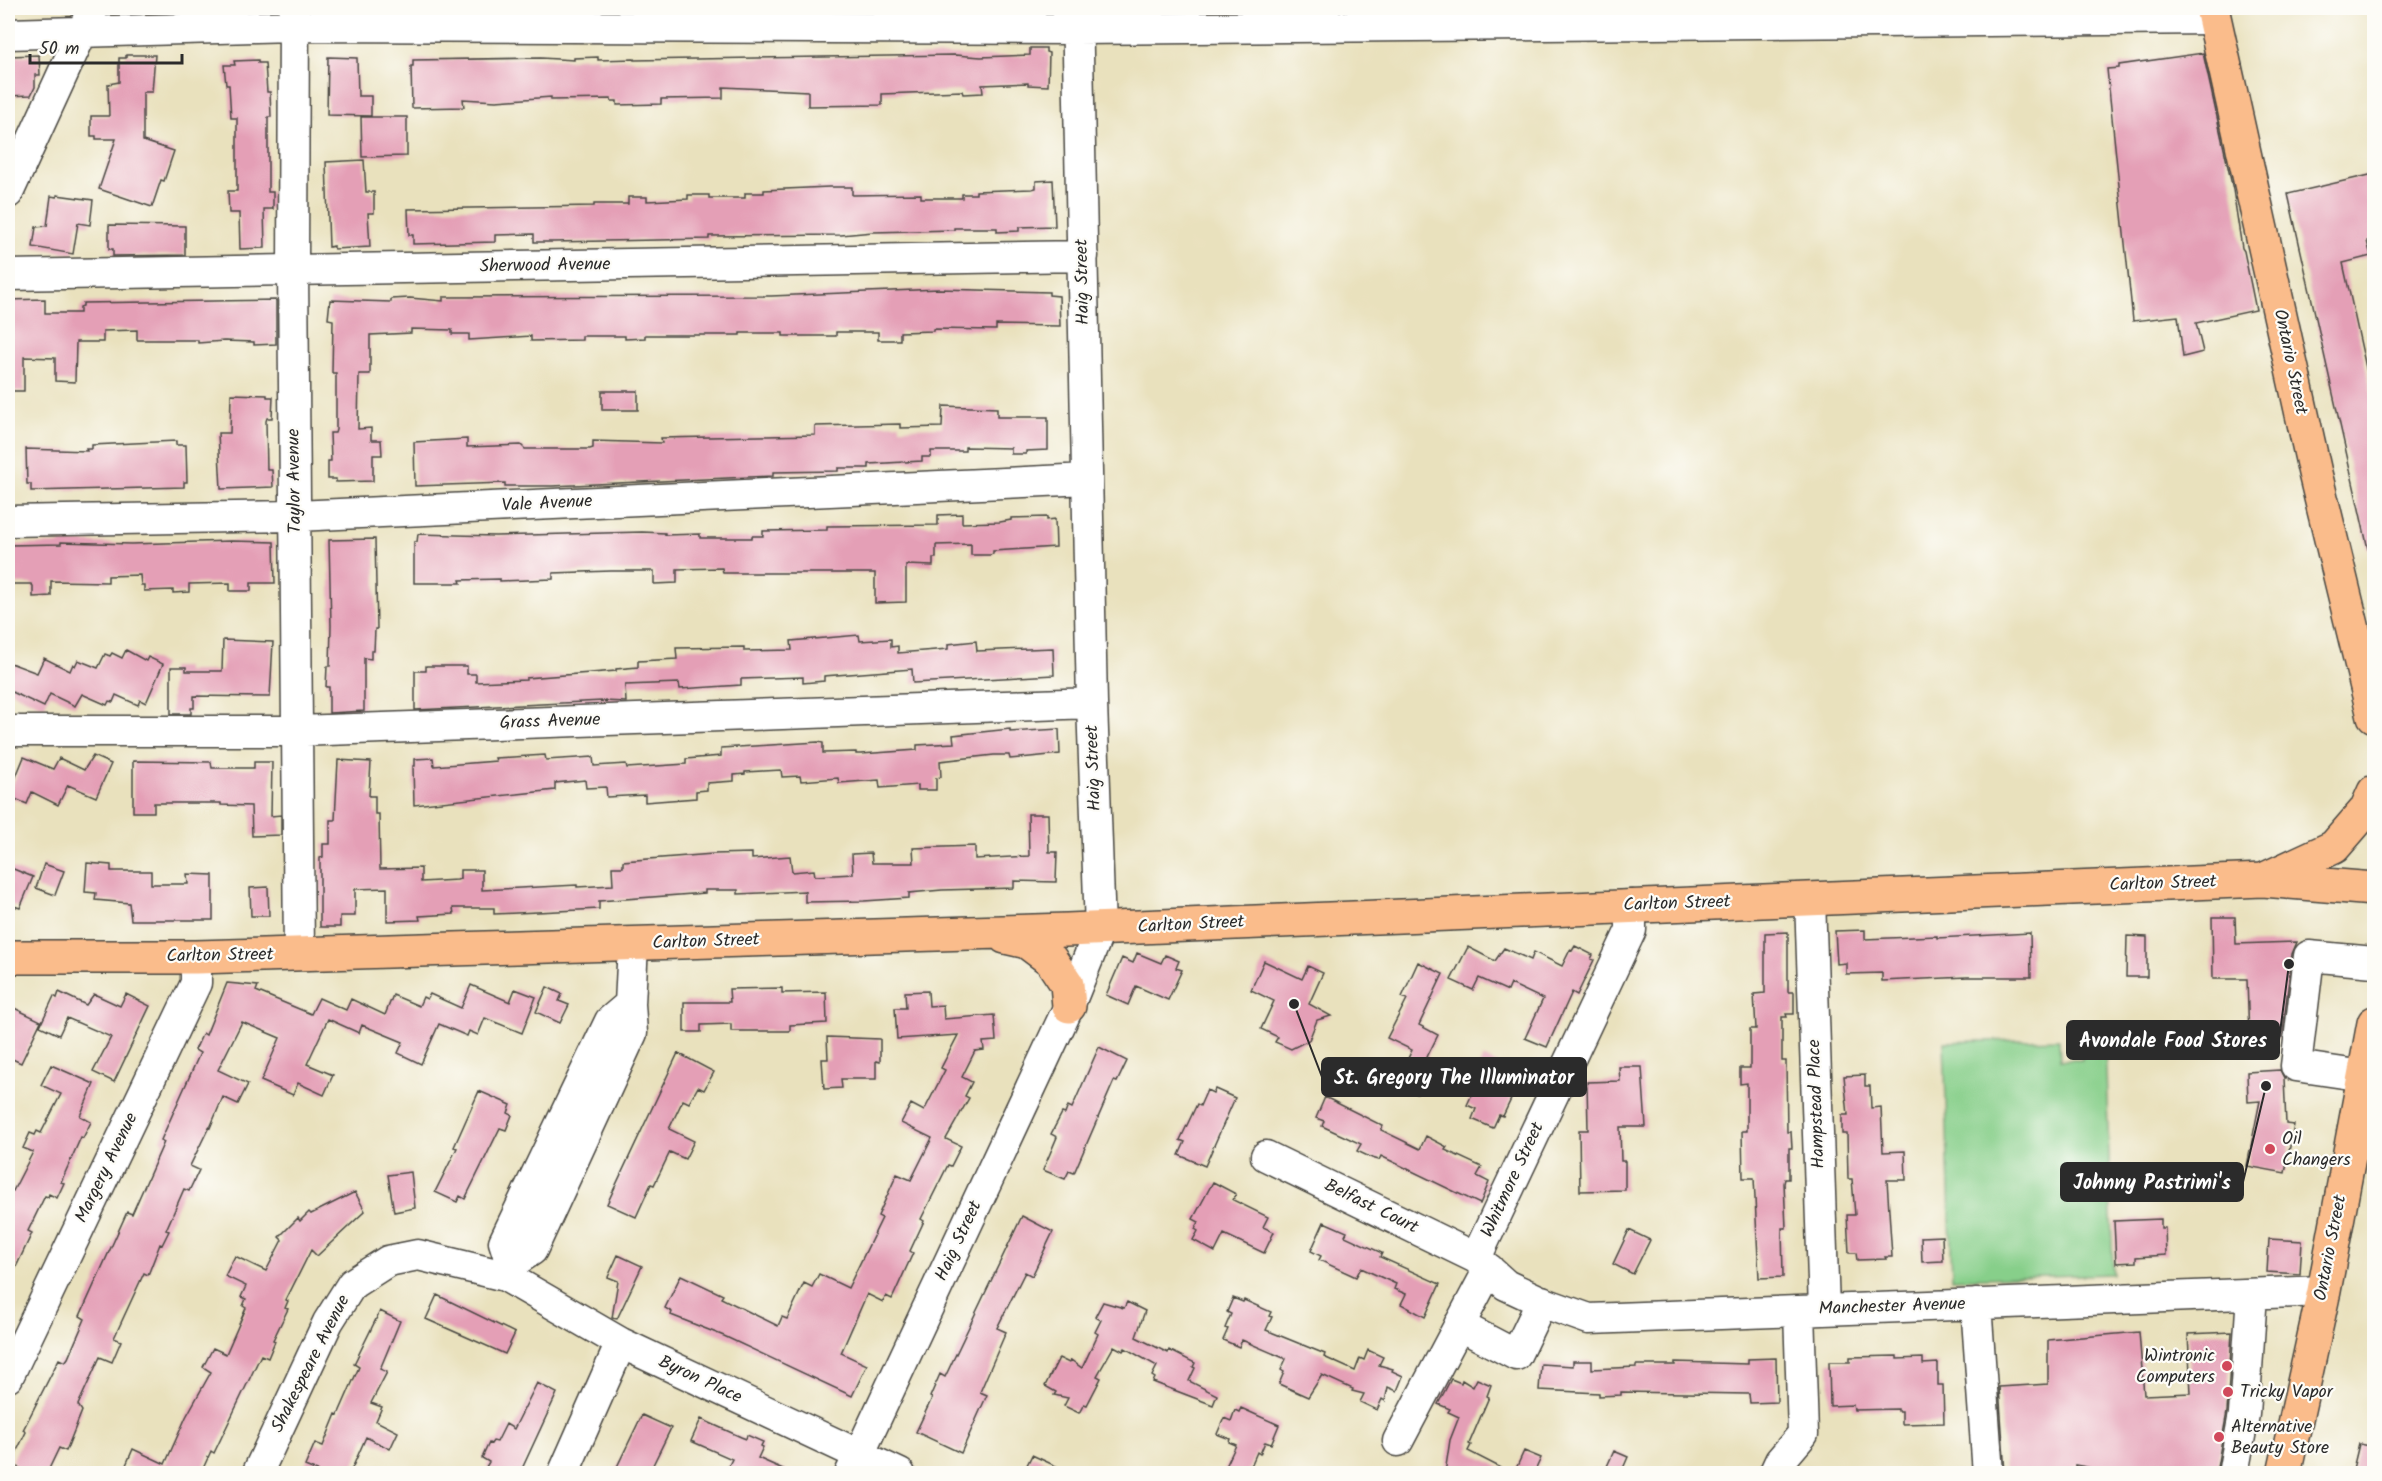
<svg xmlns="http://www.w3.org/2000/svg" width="2382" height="1481" font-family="Kalam,sans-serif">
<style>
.green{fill:#87cf8a;stroke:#597d5a;stroke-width:1.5}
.building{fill:#e49fb6}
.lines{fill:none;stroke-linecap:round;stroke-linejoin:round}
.minor-casing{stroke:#484641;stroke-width:33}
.major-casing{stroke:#484641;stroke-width:36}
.minor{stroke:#fff;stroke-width:30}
.major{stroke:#fabc8b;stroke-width:33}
.poi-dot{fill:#d1495b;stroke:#fdfcf7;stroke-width:2}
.labels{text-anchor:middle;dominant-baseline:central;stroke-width:4.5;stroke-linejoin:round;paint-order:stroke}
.street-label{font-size:18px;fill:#2b2b2b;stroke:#fdfcf7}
.poi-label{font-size:18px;fill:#2b2b2b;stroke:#fdfcf7;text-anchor:start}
.leader{fill:none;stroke:#2b2b2b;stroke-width:2}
.callout-dot{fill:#2b2b2b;stroke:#fdfcf7;stroke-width:2}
.callout{fill:#2b2b2b;stroke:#2b2b2b;stroke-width:2}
.callout-label{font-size:20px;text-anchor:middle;font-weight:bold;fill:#fff}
</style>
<rect width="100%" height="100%" fill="#fdfcf7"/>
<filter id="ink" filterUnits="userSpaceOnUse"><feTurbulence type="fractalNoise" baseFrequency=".0167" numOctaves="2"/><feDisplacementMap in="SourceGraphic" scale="12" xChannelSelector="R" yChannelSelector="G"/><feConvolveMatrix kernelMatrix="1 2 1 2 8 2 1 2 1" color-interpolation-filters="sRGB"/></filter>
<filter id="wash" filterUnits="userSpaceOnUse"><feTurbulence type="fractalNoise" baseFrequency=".008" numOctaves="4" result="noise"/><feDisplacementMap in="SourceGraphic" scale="24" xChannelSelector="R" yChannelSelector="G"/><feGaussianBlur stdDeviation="1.35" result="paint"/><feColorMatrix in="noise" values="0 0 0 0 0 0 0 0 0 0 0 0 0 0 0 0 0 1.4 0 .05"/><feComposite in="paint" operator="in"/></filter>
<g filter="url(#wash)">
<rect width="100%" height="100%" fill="#e9e1bd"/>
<path class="green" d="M2059 1039 2060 1060H2082V1042L2105 1041 2113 1274 1952 1279 1944 1042Z"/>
<g id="blocks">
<path class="building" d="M1030 48H1046V52L1049 53 1048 86 1028 85V83L982 85 983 93 963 94 962 91 882 94V105L808 106V91L723 87V98L661 99V104L617 105V101H611V99L551 100V97L496 101 463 99 464 107 412 108 411 66H413V60L541 58 574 60V58L598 57V60L634 59V60L955 55 981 57 1030 55Z
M2203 53 2233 190 2242 248 2244 251 2256 310 2196 323 2203 352 2183 357 2178 316 2133 321 2107 69 2119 68V65Z
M39 55 40 75H35V87L31 95 8 96V56Z
M126 55H155L152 92H143V141L174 151 164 181 161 180 152 207 99 189 116 139H96V136H91V116H109L108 84 119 82V58H126Z
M328 57 357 58 358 96H371V116L327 115Z
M258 60V63H265L267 92H270L271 117H268V192H273V209H264L265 248 240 249 239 213H229L228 191H237V118H231L229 85H226L224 65H235L234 61Z
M361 117H407V156L362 157Z
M364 160 366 192H374V213H368L370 247 334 249V246L329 247 326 162Z
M2374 174V239L2367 241 2371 256 2343 263 2374 404V548L2368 549 2288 194Z
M1053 180 1055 226 1019 227V231L997 232V228H954V230L873 232 841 235 709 236V239L553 242H534V234L495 235V242L413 244V235H409L408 209 594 206V204H628V197H647V201L688 199V195H709V198H745V193H764V190L829 187H852V195L921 194V198H962V194H976V191L1032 189 1036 188V181Z
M57 195 93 200 90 225 78 223 73 254 33 247 36 227 47 226 51 196 57 197Z
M109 225 185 226V255L113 256V249H109Z
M939 289 1049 292V295L1059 296 1060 326 996 325V330L933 329V331L900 332V340H878V332H836V336H783V333H740V335H645V338L625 339V336H582V340L531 341V336L469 340V334H452V330L411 329V333L370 335V374H359L358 429 371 428V440H381L382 455H373V481L336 482V479H328V461H331L330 433H335L336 430V373H332L333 320 328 319 330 300 391 302V299L410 298 443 301V297L771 296Z
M45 299V313H80V307L83 306V303L276 300V344L254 345V342L224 341 198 343V340H137V330L103 331V342H76L75 382 55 381V358L24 357V391H8V300Z
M602 391H638V410H602Z
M231 394 267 395V397H273L272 418H267L266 421 267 470H272L273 487 221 489 218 433H230Z
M943 406 997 408V417H1048V450L1026 451V454H1011V448L965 447V451H931V457H922V461L869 464V468H838V471L773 472V476L552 486H505V483L415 486 414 442 467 439V447L521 445 525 449H590L593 448V441L662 443 661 438 815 435V426L900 424V428L942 427Z
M176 441V445H186L187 482H184V487L31 491V484H27L26 449 87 451 86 449H92V445Z
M962 514V523L1000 522 1011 520V518L1047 517V520L1055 519 1056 547 993 551V554L990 555H971V544L936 545V558H933V566L906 565V602L875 603V573H723L722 568 677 569V583L654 584V571H611L553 573V579L500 581V579L460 580 461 583H414V542H417L418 534 495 536 642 532 665 533V535L700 534V538H752V536H763V531L827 530V526L938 525V515Z
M375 539 377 629H375L374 651H371V659L364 658V711L329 713V687H326L327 666H330L331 626 329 540Z
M231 541 274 542 275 583H251V591H230V583L189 584V592L173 593V590L144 591V585H141L140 575 108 576V582L51 581V596L33 597V586L31 584H8V545L61 544V542L131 544Z
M859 635 860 641 891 639V647L898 646V653L948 649V644L976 641 977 651 1053 648 1054 675 913 683 912 669 824 676V681L803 683V677L741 679V685L680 689 679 683 625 685 626 702 603 701 415 710V671H426V666H467V674H476V682L526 680V678L616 671V669L638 667V661L677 659 676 648 744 647V651L792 650 791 641Z
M223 640 273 642 270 697 194 696V708H191V714H171V667H186V671H222Z
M126 650 146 661 148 657 163 664 146 703 140 700 138 705 116 695 113 702 109 701 107 705 82 694 75 706 50 694 44 707 8 690V662L37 673 44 658 70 671 73 664 75 666 78 660 98 668 105 654 110 656 112 653 122 658Z
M1010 729V732L1059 729 1060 754 1010 759 1009 755H994L940 761 941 777 936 778V790H918V785L880 788 879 780 839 783 838 778 801 781 800 776 782 777 781 770 745 772V774L734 775V781L707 783V790L696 791V798L645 802V795L607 797 606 787 586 788 585 780 555 783V790L414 805 413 766H415V759L433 758 434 766 496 761 495 758 545 755 546 760 593 757 594 766 626 764 627 768 686 764V759L721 756V748L818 742 823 743V753L856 752V754H861L917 750V745L954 743 953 735Z
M93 756 111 764 96 797 68 785 58 805 32 792 27 804 8 796 24 757 53 769 59 758 84 770Z
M338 760 371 762 369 796H375V814H379L380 869 421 868V882L457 880 460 879V870H482V890L577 885V887L613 885 612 867H623V861L713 854 752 853V859L790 856 792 872 814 870 815 876 853 874 852 854 871 853 872 863H914L913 848 975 846V859L1029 856 1028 814H1048L1049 852H1057L1056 882 1014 881V888L942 890 909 893V898L864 901 805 902V891L738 894V890H705V893L599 901V909L494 914V908H453L454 914 419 916 420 920 387 921V888L355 889V916H340V927H320V858L323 857V844H330V820H335Z
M133 761 211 762 212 768H254V762H272L271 816 281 815V835L252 836 251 806 221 805V803H154V812H133Z
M87 863 111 865V871H151V884H188L187 874 213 875V920H131L129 903 95 900 96 893 85 892Z
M44 864 64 871 55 895 36 888Z
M11 868 33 877 20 908 8 904V877Z
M268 887 269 916H251L250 888Z
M2212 917H2235L2236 944 2297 942 2292 954 2282 1037 2249 1038 2247 979H2213Z
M1865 930V939L1937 936V938L2030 933 2031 977H1967L1882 981V973L1846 974V963L1837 964 1835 931Z
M1788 932V992H1794V1014H1786L1787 1017H1782V1061H1786L1787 1132H1791L1792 1148H1789V1179H1785L1784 1183 1786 1228H1782L1783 1277 1759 1278 1754 1178H1743L1742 1131H1747V1083L1740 1084V1068H1750V1029H1756L1754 994 1765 993V933Z
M2127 936 2147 937V977H2126Z
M1575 946 1593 955 1591 959 1594 960 1577 995 1572 992 1547 1047 1525 1038 1543 999 1511 984 1508 991 1479 978 1473 990 1451 980 1468 947 1495 961 1504 948 1531 960 1534 952 1562 966 1570 950 1572 951Z
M1137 953 1161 963 1165 955 1179 961 1176 968 1182 970 1168 1000 1136 986 1128 1005 1106 995 1122 958 1133 963Z
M1264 961 1302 979 1308 966 1323 973 1309 1004 1331 1016 1317 1020 1309 1040 1291 1049 1275 1042 1278 1037 1261 1029 1274 1001 1251 990Z
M1418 962 1443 974 1419 1025 1438 1035 1421 1069 1427 1072 1417 1094 1396 1083 1412 1050 1387 1038 1407 999 1402 997Z
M227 983 258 986 256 991 311 1014 319 998 346 1010 351 999 385 1015 393 995 419 1006 423 997 427 999 430 994 461 1008 471 985 510 1002 515 989 536 997 522 1033 485 1018 478 1035 469 1031 467 1036 439 1024 421 1064 398 1053 403 1042 362 1025 359 1033 328 1019 307 1064 333 1075 324 1095 298 1083 293 1095 261 1081 280 1038 242 1022 218 1070 248 1084 238 1104 223 1097 210 1128 209 1127 190 1166 199 1170 189 1191 184 1189 166 1230 169 1231 162 1245 160 1244 148 1275 144 1273 114 1338 121 1341 112 1362 100 1357 78 1405 82 1411 66 1451 59 1448 47 1473H30L13 1465 15 1462 12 1461 26 1432 23 1430 59 1359 65 1362 68 1358 85 1319 80 1316 127 1212 132 1214 164 1142 161 1140 200 1053 195 1050 203 1033 206 1035Z
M547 987 562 994 559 1001 569 1005 560 1023 536 1012Z
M782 988V993L826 992 827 1023 790 1025V1031H731V1024L701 1025V1032H684V1002H730L729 989Z
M928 991 929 1006 943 1005 944 1019 994 1015 996 1041 983 1042 984 1050 975 1051 962 1077 972 1082 965 1096 969 1098 946 1139 961 1146 951 1166 948 1165 921 1219 924 1221 910 1251 913 1253 892 1299 886 1296 883 1302 867 1294 841 1353 867 1365 852 1396 724 1336 671 1315 672 1312 665 1308 681 1275 723 1295 721 1298 778 1326 782 1317 787 1319 804 1283 812 1287 819 1274 848 1288 882 1218 878 1216 897 1174 911 1180 932 1138 901 1123 911 1104 924 1111 945 1070 941 1068 958 1035 897 1039 895 1008H906L905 992Z
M59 992 86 1005 94 994 120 1006 126 994 150 1006 114 1082 93 1072 111 1037 67 1018 59 1035 40 1026 54 996 57 998Z
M8 1005 41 1021 21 1063 8 1057Z
M827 1037 880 1039V1062L876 1061V1079H841L842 1088 824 1089 822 1059H828Z
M1099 1047 1127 1061 1117 1082 1114 1081 1074 1173 1069 1171 1065 1179 1043 1170 1057 1137 1051 1134 1062 1113 1065 1114 1068 1106 1072 1108Z
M678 1053 714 1072 704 1090 698 1087 689 1103 683 1100 669 1129 694 1141 685 1159 670 1152 654 1185 651 1184 636 1217 607 1204Z
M1483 1057 1522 1076 1503 1116 1499 1115 1493 1128 1472 1119 1476 1109 1467 1105 1479 1079 1474 1077Z
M51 1065 94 1084 80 1116 91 1122 83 1138 81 1137 61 1182 64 1183 57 1198 49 1194 48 1197 45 1196 28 1231 32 1233 8 1284V1188L13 1191 33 1152 23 1148 30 1133 35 1135 37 1131 41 1133 61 1094 41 1085Z
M1619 1067H1642L1646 1127H1620L1621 1161H1625V1190L1580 1191 1579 1130H1588L1587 1082 1620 1081Z
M2280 1070 2284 1078 2286 1124 2294 1125 2285 1173 2247 1166 2260 1101 2248 1102 2247 1072Z
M1865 1075V1086H1870L1871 1108 1881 1107 1883 1152 1905 1151 1906 1180H1887L1892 1257H1885L1886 1259 1857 1260 1856 1253H1849L1847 1215H1855L1852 1179H1848L1847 1134H1842V1115H1848L1844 1076Z
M1215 1089 1235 1098 1205 1166 1179 1155 1185 1142 1180 1140 1197 1104 1200 1106 1207 1090 1213 1093Z
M479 1091 511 1105 508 1113 512 1115 506 1130 500 1128 465 1199 460 1196 457 1202 435 1192 457 1148 454 1147Z
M1325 1097 1383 1126 1381 1130 1420 1149 1426 1136 1447 1147 1445 1150 1482 1167 1477 1176 1489 1182 1480 1204 1381 1156 1379 1160 1372 1158 1357 1151 1361 1144 1322 1126 1324 1121 1316 1118Z
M411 1172 415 1208 394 1212 388 1175Z
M1213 1182 1236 1194 1233 1200 1268 1217 1263 1227 1274 1232 1264 1253 1224 1234 1215 1252 1193 1240 1198 1231 1195 1229 1199 1222 1193 1219Z
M355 1192 365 1211 317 1256 311 1250 286 1300 288 1301 285 1308 288 1309 273 1340 275 1341 268 1358 261 1355 214 1453 211 1451 201 1473H144L126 1465 133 1449 165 1464 186 1417 211 1372 203 1367 213 1348 226 1354 246 1308 243 1306 246 1299 241 1297 246 1286 225 1276 235 1256 266 1271 282 1240 279 1237 298 1218 300 1221 309 1212 311 1214Z
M1022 1216 1053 1232 1032 1276 1025 1272 997 1328 1006 1332 980 1392 987 1395 961 1453 916 1432 932 1398 930 1397 940 1374 945 1377Z
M2161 1219V1228H2165L2166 1255 2136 1257V1262L2116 1263 2114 1221Z
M1324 1222 1347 1232 1345 1236 1382 1253 1380 1257 1440 1284 1425 1317 1401 1304 1406 1294 1394 1289 1396 1284 1361 1268 1356 1277 1319 1260 1321 1256 1311 1251Z
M1629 1230 1650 1240 1633 1274 1613 1264Z
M1942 1236 1943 1261 1922 1262 1921 1237Z
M2269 1239 2302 1241 2300 1274 2267 1272Z
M618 1255 642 1266 617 1319 612 1318 618 1281 608 1277Z
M437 1295 515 1333 505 1354 426 1319Z
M1233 1298 1243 1302 1244 1300 1271 1312 1269 1316 1272 1317 1266 1330 1325 1354 1324 1357 1355 1371 1360 1358 1364 1360 1368 1350 1383 1357 1379 1365 1393 1369 1392 1371 1403 1376 1397 1391 1388 1387 1385 1401 1382 1399 1377 1410 1360 1402 1364 1394 1352 1391 1353 1389 1322 1375 1308 1397 1279 1384 1284 1372 1281 1370 1286 1359 1242 1340 1239 1347 1223 1340 1228 1329 1225 1328 1231 1314 1227 1312Z
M1103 1302 1124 1308 1127 1302 1145 1311 1136 1337 1168 1353 1169 1350 1195 1363 1193 1367 1195 1368 1189 1381 1217 1395 1213 1405 1153 1382 1155 1378 1152 1376 1157 1366 1125 1348 1123 1351 1114 1346 1097 1376 1101 1378 1087 1405 1084 1404 1079 1413 1064 1406 1068 1398 1054 1395 1056 1392 1045 1386 1059 1358 1069 1363 1071 1360 1082 1368 1098 1334 1095 1332 1101 1320 1095 1317Z
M380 1311 400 1321 380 1369 387 1372 371 1403 382 1407 376 1421 398 1432 390 1449 366 1437 350 1473H322L305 1466 315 1443 323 1446 336 1414 338 1415 359 1367 354 1364Z
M2139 1332 2144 1395 2191 1393 2188 1334 2232 1332 2227 1412 2216 1473H2118L2075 1465V1473H2005L1999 1387 2048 1384V1340Z
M1897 1356V1359L1923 1358V1364L1938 1363V1385H1943L1944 1423 1902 1424V1411H1898V1409L1854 1410 1853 1405 1830 1406 1829 1362H1850V1357Z
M1776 1358 1777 1402 1750 1403 1749 1394 1621 1392V1395L1599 1396V1393L1539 1390 1541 1364 1573 1366V1361H1592V1369L1636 1367V1365H1675V1362L1748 1364V1359Z
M1451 1379 1461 1383 1462 1380 1473 1387 1477 1379 1491 1385 1487 1396 1489 1397 1469 1444 1471 1445 1468 1451 1511 1473H1445L1450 1440 1459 1417 1448 1412 1450 1409 1438 1404Z
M537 1383 557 1393 520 1473H500L486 1467 489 1462 482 1458 489 1443 491 1444 493 1441 497 1442 506 1424 514 1429Z
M1241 1408 1279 1425 1271 1444 1265 1442 1260 1454 1257 1452 1248 1473H1223L1236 1445 1229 1442 1230 1439 1217 1434 1224 1418 1231 1421 1235 1410 1239 1412Z
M642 1415 671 1428 651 1469 662 1473H614Z
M701 1419 741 1437 746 1439 747 1435 763 1442 761 1446 763 1447 758 1458 792 1473H742L728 1467 732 1459 691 1441Z
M2359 1444 2374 1447V1473H2352Z
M1524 1451 1541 1458 1534 1473H1514Z
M1614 1451 1628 1457 1621 1473H1604Z
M1032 1455 1071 1473H1023Z"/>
</g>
</g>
<g filter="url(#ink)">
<use href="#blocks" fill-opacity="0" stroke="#484641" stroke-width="1.5"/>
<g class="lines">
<defs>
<path id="minor" d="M294 8 293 270 299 954
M8 34 293 26 1077 29 2215 19
M8 193 93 8
M8 275 1083 256
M8 521 296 516 1087 479
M8 731H298L1092 703
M1810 899 1824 1310
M2364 1076 2296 1066 2309 956 2374 962
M1266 1156 1476 1258 1506 1285 1547 1304 1589 1319 2324 1291
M1476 1258 1631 930V905
M511 1264 504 1242 610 1021 630 1004
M505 1276 621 1343 900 1474
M1976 1304 1988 1474
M1459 1325 1516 1355 1542 1301
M8 1377 196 983V957
M1398 1441 1489 1269
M257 1474 328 1322 352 1284 388 1261 418 1255 505 1276 511 1264 532 1250 632 1033 630 1004 633 944
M563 1474 621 1343
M850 1474 1069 1006 1100 929 1092 703 1077 8
M1774 1474 1780 1461 1803 1434 1799 1311
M2233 1474 2244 1414 2252 1294"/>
<path id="major" d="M2212 8 2315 473 2374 716
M2265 879 2334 847 2366 810 2374 792
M1005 937 1027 942 1051 960 1067 984 1069 1006
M8 957H196L1067 930 2263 880 2374 889
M2284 1474 2324 1291 2374 1023"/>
</defs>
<use href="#minor" class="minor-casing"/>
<use href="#major" class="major-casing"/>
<use href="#minor" class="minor"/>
<use href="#major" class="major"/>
</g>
</g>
<g class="poi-dot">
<circle cx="2270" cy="1149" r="6"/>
<circle cx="2227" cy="1366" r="6"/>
<circle cx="2228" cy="1392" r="6"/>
<circle cx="2219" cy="1437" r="6"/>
</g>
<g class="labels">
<g class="street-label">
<text transform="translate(545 266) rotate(-1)">Sherwood Avenue</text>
<text transform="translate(1083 282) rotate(-91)">Haig Street</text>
<text transform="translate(2290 362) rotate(78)">Ontario Street</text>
<text transform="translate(295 481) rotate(-91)">Taylor Avenue</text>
<text transform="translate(547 504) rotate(-3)">Vale Avenue</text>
<text transform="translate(550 722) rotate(-2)">Grass Avenue</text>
<text transform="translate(1094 768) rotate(-92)">Haig Street</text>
<text transform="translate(2163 884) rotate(-2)">Carlton Street</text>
<text transform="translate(1677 904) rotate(-2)">Carlton Street</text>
<text transform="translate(1191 925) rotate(-3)">Carlton Street</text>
<text transform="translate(706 942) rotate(-2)">Carlton Street</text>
<text transform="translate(220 956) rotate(-1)">Carlton Street</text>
<text transform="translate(1817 1104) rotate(-92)">Hampstead Place</text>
<text transform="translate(107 1168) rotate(-64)">Margery Avenue</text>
<text transform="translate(1513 1180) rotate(-65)">Whitmore Street</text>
<text transform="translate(1371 1207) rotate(26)">Belfast Court</text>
<text transform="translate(959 1241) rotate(-65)">Haig Street</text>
<text transform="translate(2331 1248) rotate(-79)">Ontario Street</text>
<text transform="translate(1892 1307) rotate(-2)">Manchester Avenue</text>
<text transform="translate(311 1364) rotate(-63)">Shakespeare Avenue</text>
<text transform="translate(700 1380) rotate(25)">Byron Place</text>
</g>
<g class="poi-label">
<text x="2282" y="1139">Oil<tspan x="2282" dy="21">Changers</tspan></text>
<text x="2215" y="1356" text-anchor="end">Wintronic<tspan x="2215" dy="21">Computers</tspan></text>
<text x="2240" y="1392">Tricky Vapor</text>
<text x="2231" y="1427">Alternative<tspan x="2231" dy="21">Beauty Store</tspan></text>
</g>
</g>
<path class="leader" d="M2289 964L2279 1040M1294 1004L1322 1077M2266 1086L2243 1182"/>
<g class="callout-dot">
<circle cx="2289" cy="964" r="6"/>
<circle cx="1294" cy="1004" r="6"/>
<circle cx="2266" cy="1086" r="6"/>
</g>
<g class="callout">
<rect x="2067" y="1021" width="212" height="38" rx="6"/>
<rect x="1322" y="1058" width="264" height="38" rx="6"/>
<rect x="2061" y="1163" width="182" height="38" rx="6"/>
</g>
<g class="callout-label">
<text x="2173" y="1047">Avondale Food Stores</text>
<text x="1454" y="1084">St. Gregory The Illuminator</text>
<text x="2152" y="1189">Johnny Pastrimi's</text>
</g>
<rect width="2382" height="1481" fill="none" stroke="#fdfcf7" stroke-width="30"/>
<path d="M30 54v9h152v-9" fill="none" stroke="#2b2b2b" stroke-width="3"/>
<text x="39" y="54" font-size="18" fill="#2b2b2b" stroke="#fdfcf7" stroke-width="4.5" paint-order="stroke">50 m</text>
</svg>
